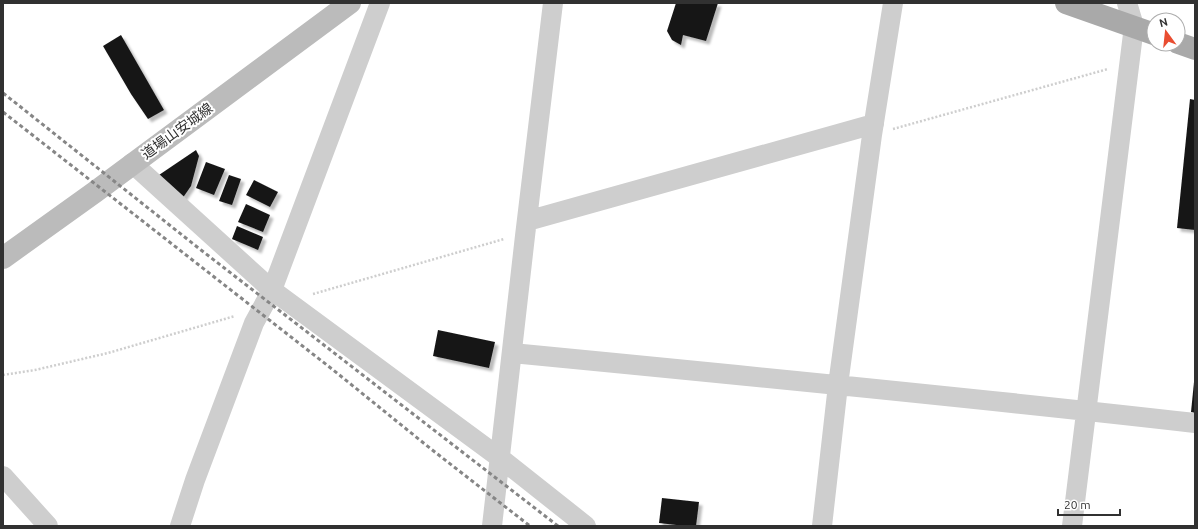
<svg xmlns="http://www.w3.org/2000/svg" width="1198" height="529" font-family="Ubuntu,'Noto Sans JP',sans-serif">
<style>
.building{fill:#181818;filter:url(#shadow)}
.lines{fill:none;stroke-linecap:round;stroke-linejoin:round}
.path{stroke:#cecece;stroke-width:2.5;stroke-dasharray:2 2;stroke-linecap:butt}
.street{stroke:#cecece;stroke-width:20}
.secondary{stroke:#bbb;stroke-width:22}
.primary{stroke:#a9a9a9;stroke-width:22}
.rail{stroke:#868686;stroke-width:3;stroke-dasharray:4 3;stroke-linecap:butt}
.labels{text-anchor:middle;dominant-baseline:central;stroke-width:4;stroke-linejoin:round;paint-order:stroke}
.street-label{font-size:14px;fill:#313131;stroke:#fff}
</style>
<defs>
<filter id="shadow"><feDropShadow dx="3.5" dy="3.5" stdDeviation="1" flood-color="#0004"/></filter>
</defs>
<rect width="100%" height="100%" fill="#fff"/>
<path class="building" d="M676 3H718L706 41 683 35 681 45 672 40 667 31Z
M121 35 164 110 148 119 131 94 103 46Z
M1190 99 1195 100V230L1177 228Z
M196 150 199 156 191 186 182 199 156 177Z
M206 162 225 169 214 195 196 188Z
M229 175 241 179 232 205 219 201Z
M254 180 278 192 270 207 246 195Z
M246 204 270 215 263 232 238 222Z
M237 226 263 237 258 250 232 239Z
M438 330 495 342 489 368 433 356Z
M1194 382H1195V413L1191 412Z
M662 498 699 502 696 526H685L659 523Z"/>
<g class="lines">
<path class="path" d="M893 129 1108 69
M313 294 504 239
M3 375 35 370 108 353 235 316"/>
<path class="street" d="M132 163 272 290 500 458 586 526
M527 221 874 124
M512 353C740 375 968 397 1195 423
M3 476 48 526
M180 526 195 480 254 323 272 290 380 3
M492 526 525 236 553 3
M822 526 838 385 872 135 893 3
M1072 526 1134 26 1127 3"/>
<path class="secondary" d="M3 258 95 192 350 3"/>
<path class="primary" d="M1066 3 1154 34
M1178 43 1195 49"/>
<path class="rail" d="M3 93 201 250 558 526
M3 112 332 369 431 449 530 526"/>
</g>
<g class="labels">
<g class="street-label">
<text transform="translate(177 131) rotate(-36)">道場山安城線</text>
</g>
</g>
<rect width="1198" height="529" fill="none" stroke="#313131" stroke-width="8"/>
<g transform="translate(1166 32) rotate(345)"><circle r="19" fill="#ffffff" stroke="#adadad"/>
<path d="M0-3L7 15L0 10L-7 15Z" fill="#e94d31"/>
<text y="-6" font-size="11" font-weight="bold" text-anchor="middle" fill="#313131">N</text>
</g>
<path d="M1058 509v6h62v-6" fill="none" stroke="#313131" stroke-width="2"/>
<text x="1064" y="509" font-size="12" fill="#313131" stroke="#ffffff" stroke-width="3" paint-order="stroke">20 m</text>
</svg>
